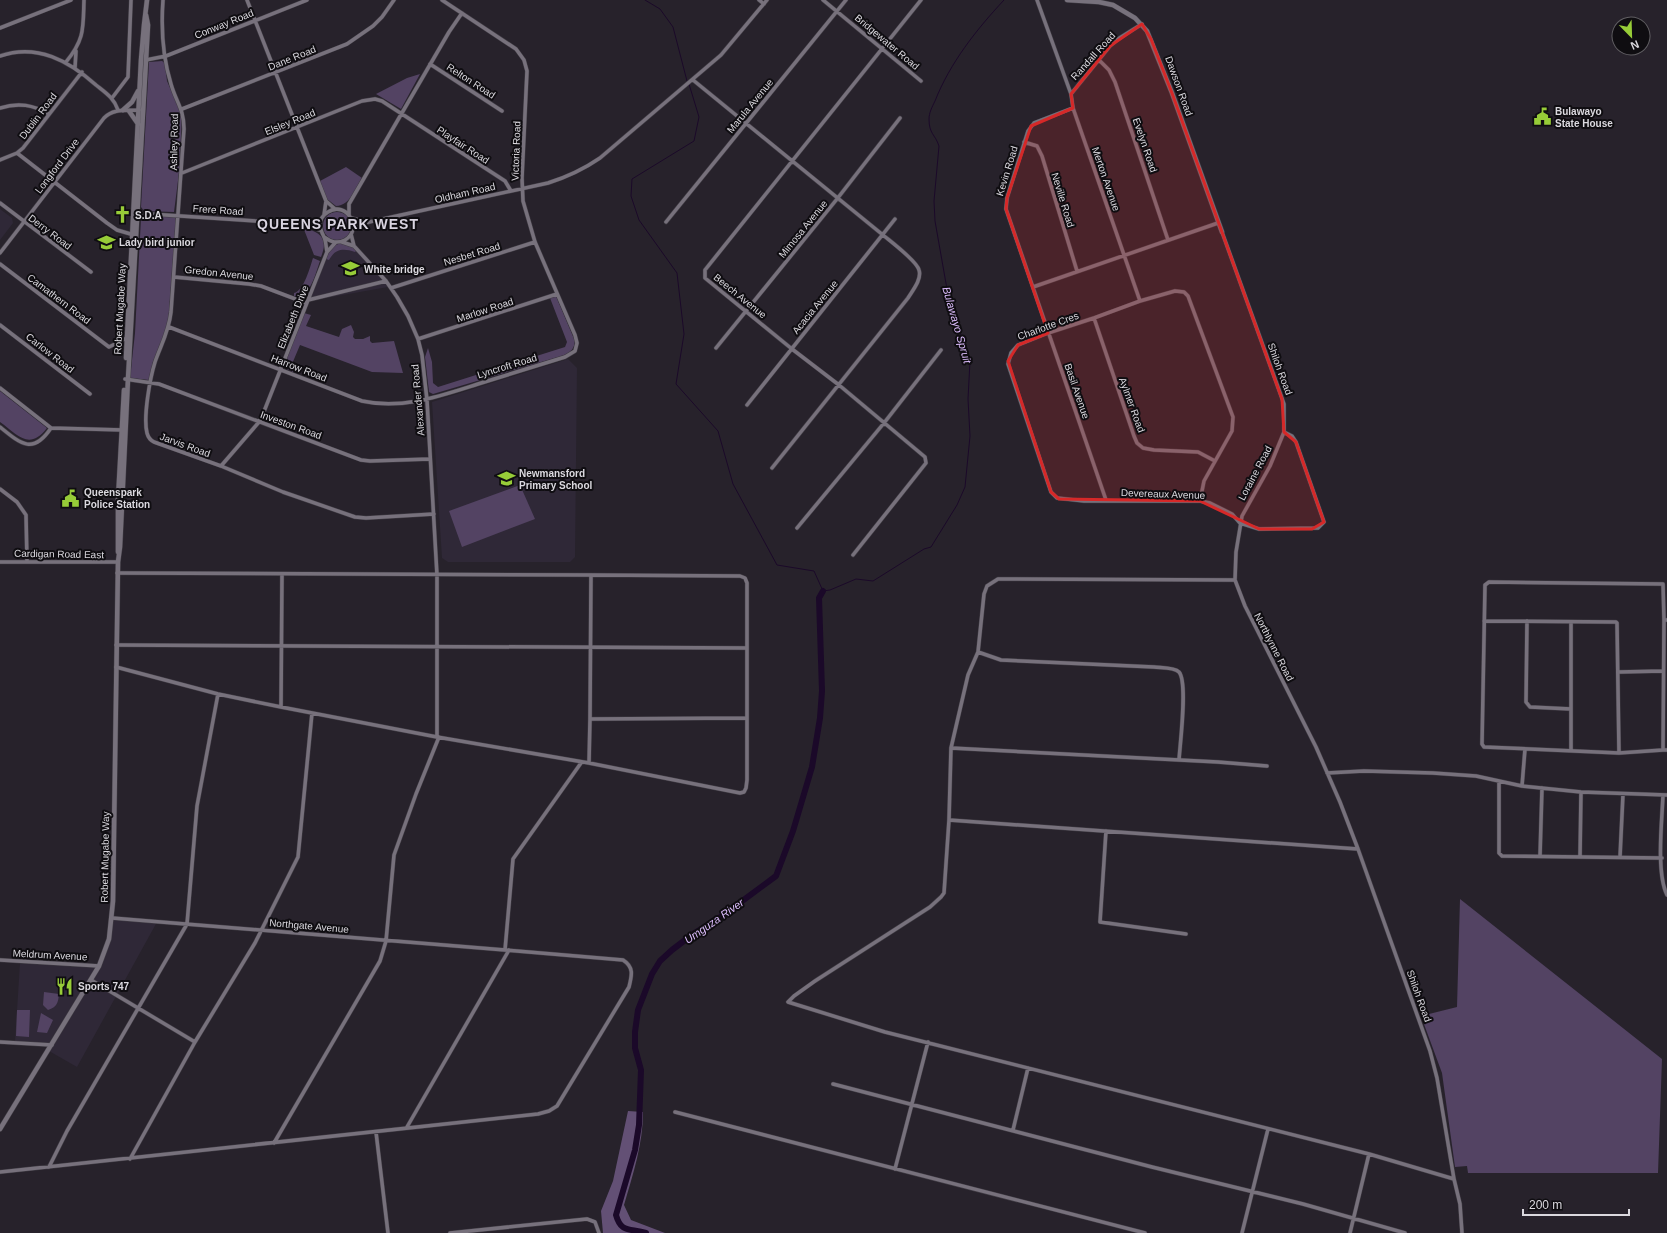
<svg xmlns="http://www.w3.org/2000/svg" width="1667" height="1233" font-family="Helvetica,sans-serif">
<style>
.built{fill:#2f2837}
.green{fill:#534363}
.forest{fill:#635075}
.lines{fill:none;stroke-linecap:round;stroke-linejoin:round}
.stream{stroke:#1b0929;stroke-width:1}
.river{stroke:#1b0929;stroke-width:6}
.street-casing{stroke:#413d45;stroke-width:4.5}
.secondary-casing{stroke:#413d45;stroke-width:5.5}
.street{stroke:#77717c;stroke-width:3.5}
.secondary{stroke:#77717c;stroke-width:4.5}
.marked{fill:#d62828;fill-opacity:0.2;stroke:#d62828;stroke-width:3;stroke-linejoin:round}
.labels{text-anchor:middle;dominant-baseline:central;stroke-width:4;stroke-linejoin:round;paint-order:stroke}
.street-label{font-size:10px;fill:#dbd9df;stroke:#0f0d11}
.poi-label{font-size:10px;font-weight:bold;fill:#dbd9df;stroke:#0f0d11;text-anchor:start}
.water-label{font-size:11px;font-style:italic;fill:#dcbcfc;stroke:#0f0d11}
.district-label{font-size:14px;font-weight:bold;letter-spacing:1px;fill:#d9d4e0;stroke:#0f0d11}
</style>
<rect width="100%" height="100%" fill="#27222b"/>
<path class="built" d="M0 209 12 218 13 223 0 240Z
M336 243H341L354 246 388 287 309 301 327 252Z
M568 359 577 368 575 557 570 562H448L442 558 432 402Z
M113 920 157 922 77 1067 49 1051 53 1044 15 1042 20 963 99 968Z"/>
<path class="green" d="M162 61 165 63 167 81 180 110 182 117 179 173 174 212 144 211 141 207 149 62Z
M420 74 401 109 376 94 407 78Z
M346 167 362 178C355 189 351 205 336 206L327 199 320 181Z
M323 226a14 14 0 1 1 28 0a14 14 0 1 1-28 0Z
M145 215 175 217 176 220 168 326 153 362 149 380 130 378 135 333 141 218Z
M303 227C320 233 329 237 321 257L314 255Z
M342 243 353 247 356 251 355 252C343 248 335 249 329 260L326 259C329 251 334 244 342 243Z
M313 258 320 261C316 272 310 300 294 296V293C304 291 310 267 313 258Z
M556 296 575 341C574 353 565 355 555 358L433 394 429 392 425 357 428 348 432 362 433 383 438 387 565 347 567 342 550 298Z
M304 313 311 315 306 326 339 337 342 329 351 325 354 332 353 337 355 339H363L370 336V341L372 343 394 341 403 373 372 372 300 345 292 364 294 369 293 372 287 369 285 363Z
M0 391 47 428C29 451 18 435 0 422Z
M520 485 535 519 462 547 449 511Z
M1460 899 1662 1059 1658 1173H1468L1467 1166 1455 1167 1442 1073 1421 1016 1457 1007Z
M44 992 59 994C58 1003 57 1007 48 1010L43 1005Z
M17 1010H30L29 1037 16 1036Z
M41 1013 53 1020 47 1033 37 1032Z"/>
<path class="forest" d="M628 1111 643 1112C643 1144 633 1174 624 1205L631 1220 665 1233H603L601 1211 613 1181Z"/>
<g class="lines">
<path class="stream" d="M645 0 660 9 673 27 687 81
M689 84 699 117 694 141 632 179 631 196 639 220 677 273 684 334 676 384 718 431 733 484 777 565 814 571 823 591 830 590 856 579 873 581 924 549 931 547 957 505 965 487 970 436 968 399 970 361 950 306 935 221 934 201 939 146C935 134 929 134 929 119 929 113 932 107 935 101 950 63 976 30 1004 0"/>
<path class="river" d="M646 1233C629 1228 621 1233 616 1215L635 1150 639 1125 641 1070 635 1048V1032L638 1010 652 974 660 961 672 950 693 934 722 916 776 876 793 831 812 767 820 718 822 691 819 598 823 591"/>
<defs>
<path id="street" d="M163 0C161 27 163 58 171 84 176 102 184 109 184 129L171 312C169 331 161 345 155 362 150 378 143 417 147 433 148 437 150 440 154 442L221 466 283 492 355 517 366 518 434 514
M247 0 326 201 324 215
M759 0 764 4
M823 0 921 81
M1037 0 1071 94
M0 28 71 0
M0 56C37 43 69 61 96 85 106 93 114 98 118 110
M146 60 166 56 307 0
M1099 60 1109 70 1115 82 1168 240
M66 62C85 39 83 28 84 0
M430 64 502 111
M75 68 76 51
M693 80 883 235C890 241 917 261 919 270 922 279 913 290 908 298L772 468
M112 98 128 77 131 0
M0 108C19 102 33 105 49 114
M1073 108 1034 123 1028 131 1007 198 1006 209 1106 500
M182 109 347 44 373 26 382 17 394 0
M1024 142 1037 146 1042 156 1077 271
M17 153 107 223 117 230 134 235
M0 160 17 153 23 148 82 72
M182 173 362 101 375 99 382 101 505 181 511 191
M326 201 335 209
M0 203 91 272
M135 213 301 224 312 223 321 219
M349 215V204L449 32 462 13
M351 218 368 222
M666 222 846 0
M304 225 320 230
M353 229 369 222 548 183C567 177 584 169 600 158L721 55 767 0
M351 234 354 246 386 281 397 297 408 316 418 339 422 355 427 400 437 575V737
M324 237C331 242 337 244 345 240 364 229 346 200 328 212 323 215 320 220 320 225 320 230 322 232 324 237 326 241 326 247 327 252
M342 242 354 246
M0 253 104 118C114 108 126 111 139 110
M0 264 109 347 127 338
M174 277 249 284 261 286 306 303
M1033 287 1218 223
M391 288 535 242
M308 300 386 281
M1140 301 1073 108 1071 94 1110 46 1118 39 1142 24
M1094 318 1134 436 1137 443 1143 448 1154 450 1198 452 1215 461
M0 325 90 394
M169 327 362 401C402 410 440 396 478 384 507 375 536 366 565 357L575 351 577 343 575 335 535 242 523 201 522 178 527 71 524 60 516 49 442 0
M418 339 557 294
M716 348 837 199 900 118
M125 379 159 384 361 460 370 461 430 459
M0 388 51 428C33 455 21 444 0 427
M747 405 895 219
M51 428 123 430
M1284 432 1270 466 1242 516 1236 552 1235 580 1245 606 1316 747 1340 802 1358 849 1430 1051 1437 1078 1454 1179 1460 1204 1462 1233
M221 466 259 422 263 414 327 252 336 242
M0 489 17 502 26 515 27 561
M1200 501 1204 481 1232 431 1233 417 1188 296 1184 292 1175 291 1140 301 1094 318 1048 333 1018 345 1011 353 1008 364 1051 492 1057 498 1084 501H1200L1210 503 1232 514 1240 523 1259 529 1318 528 1324 522 1296 442 1292 436 1284 432V404L1222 232
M797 528 884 423 941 350
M853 555 926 463 925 457 839 385 792 349 705 278V270L921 0
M0 562H118
M117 573 591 575 590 719 746 718
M1235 580 998 579 987 586 984 594 978 652 968 675 951 748 949 820 944 893 941 897 930 907 815 981 794 996 788 1002 885 1032 1369 1154 1454 1179
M1667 620H1664L1663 750H1667
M1484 621 1616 622 1617 623 1619 753
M1527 621 1526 702 1530 707 1571 709
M1571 622V750
M116 645 746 648
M978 652 1001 660 1154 667C1161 668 1174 667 1179 672 1188 682 1180 744 1179 760
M116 667 218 694 281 707 437 737 589 763 740 793 744 792 746 788 747 780V583L745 578 740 576 591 575
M1619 672 1663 671
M281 707 282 574
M951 748 1218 762 1267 766
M1663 750 1619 753 1484 747 1482 744 1485 585 1489 582 1663 584 1664 620
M589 763 590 719
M1327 773 1364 771 1433 773 1476 776 1522 786 1581 792 1667 795
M1499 781V853L1502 856 1662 858
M1522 786 1525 749
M1663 795C1662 821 1656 873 1667 895
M949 820 1358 849
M1106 831 1100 922 1186 934
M1540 856 1542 788
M1580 857 1581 792
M1620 857 1623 794
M112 918 505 950
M0 960 99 966
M91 980 195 1042
M0 1042 52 1045
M833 1084 1152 1167 1303 1204 1405 1233
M675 1112 1145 1233
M407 1127 509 950
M1013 1130 1028 1068
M376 1132 388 1233
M274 1143 380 961 386 941 394 855 416 794 439 737
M130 1159 195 1042 255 943 298 857 312 713
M49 1167 67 1131 187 924 197 806 218 694
M895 1169 928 1042
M0 1172 538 1114 549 1111 557 1106 629 987C632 975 634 967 623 960L505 950 513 859 581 763
M450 1233 587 1219 595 1222 599 1233
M1242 1233 1268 1129
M1350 1233 1369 1154"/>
<path id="secondary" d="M1067 0 1099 2 1113 5 1135 18 1147 31 1172 93 1222 232
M123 110 132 102 138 91
M129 111 138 124
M126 358 141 60 144 25 147 0
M118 552V499L124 390
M0 1129 99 966 109 939 113 901 118 562 120 547 128 379 148 25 146 15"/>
</defs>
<use href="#street" class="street-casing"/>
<use href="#secondary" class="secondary-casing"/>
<use href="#street" class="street"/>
<use href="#secondary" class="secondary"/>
</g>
<path class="marked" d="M1142 24 1151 39 1172 93 1282 399 1284 432 1296 442 1324 522 1312 529H1259L1200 501 1059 499 1051 492 1008 361 1018 345 1048 333 1006 209 1007 198 1031 126 1073 108 1071 94 1110 46Z"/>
<defs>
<symbol id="civic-bare" viewBox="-9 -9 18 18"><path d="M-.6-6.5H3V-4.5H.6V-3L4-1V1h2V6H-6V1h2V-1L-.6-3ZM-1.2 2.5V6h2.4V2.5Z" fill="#97cc38" stroke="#0f0d11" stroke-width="2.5" paint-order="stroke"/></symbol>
<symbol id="church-bare" viewBox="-9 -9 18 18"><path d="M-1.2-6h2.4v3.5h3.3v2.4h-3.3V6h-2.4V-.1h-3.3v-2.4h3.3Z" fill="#97cc38" stroke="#0f0d11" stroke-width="2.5" paint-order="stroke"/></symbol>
<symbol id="school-bare" viewBox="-9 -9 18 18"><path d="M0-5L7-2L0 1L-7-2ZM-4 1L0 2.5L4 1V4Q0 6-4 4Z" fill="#97cc38" stroke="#0f0d11" stroke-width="2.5" paint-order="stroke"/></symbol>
<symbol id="university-bare" viewBox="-9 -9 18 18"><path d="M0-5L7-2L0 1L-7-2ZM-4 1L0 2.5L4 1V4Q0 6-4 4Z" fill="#97cc38" stroke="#0f0d11" stroke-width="2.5" paint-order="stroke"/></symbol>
<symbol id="restaurant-bare" viewBox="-9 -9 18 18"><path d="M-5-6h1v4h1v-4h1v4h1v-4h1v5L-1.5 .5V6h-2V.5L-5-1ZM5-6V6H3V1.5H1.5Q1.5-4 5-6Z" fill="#97cc38" stroke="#0f0d11" stroke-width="2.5" paint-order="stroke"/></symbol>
</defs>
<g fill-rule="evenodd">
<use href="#civic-bare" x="1530" y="104" width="25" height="25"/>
<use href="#church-bare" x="110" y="202" width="25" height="25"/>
<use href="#school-bare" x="94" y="230" width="25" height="25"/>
<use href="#university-bare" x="338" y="256" width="25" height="25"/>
<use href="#school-bare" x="494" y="466" width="25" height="25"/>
<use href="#civic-bare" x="58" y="486" width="25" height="25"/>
<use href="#restaurant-bare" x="52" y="974" width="25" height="25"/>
</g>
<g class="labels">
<g class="street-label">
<text transform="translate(224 24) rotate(-22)">Conway Road</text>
<text transform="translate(887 42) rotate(40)">Bridgewater Road</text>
<text transform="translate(1093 56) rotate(-48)">Randall Road</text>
<text transform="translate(292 58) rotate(-22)">Dane Road</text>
<text transform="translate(471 81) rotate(33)">Relton Road</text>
<text transform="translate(1179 86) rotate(70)">Dawson Road</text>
<text transform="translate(750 106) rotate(-51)">Marula Avenue</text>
<text transform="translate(38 116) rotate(-53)">Dublin Road</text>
<text transform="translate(290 122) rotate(-22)">Elsley Road</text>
<text transform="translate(174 142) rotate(-89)">Ashley Road</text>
<text transform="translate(463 145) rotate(33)">Playfair Road</text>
<text transform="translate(1145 145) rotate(71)">Evelyn Road</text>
<text transform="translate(516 151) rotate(-88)">Victoria Road</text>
<text transform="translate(57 166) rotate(-53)">Longford Drive</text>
<text transform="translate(1007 171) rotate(-73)">Kevin Road</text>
<text transform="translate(1106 179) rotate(71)">Merton Avenue</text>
<text transform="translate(465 193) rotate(-13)">Oldham Road</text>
<text transform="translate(1063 200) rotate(73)">Neville Road</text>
<text transform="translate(218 210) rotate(4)">Frere Road</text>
<text transform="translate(803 229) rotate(-51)">Mimosa Avenue</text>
<text transform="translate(50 232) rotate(37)">Derry Road</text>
<text transform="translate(472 254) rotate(-17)">Nesbet Road</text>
<text transform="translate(219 273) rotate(6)">Gredon Avenue</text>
<text transform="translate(740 296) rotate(39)">Beech Avenue</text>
<text transform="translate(59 299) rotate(37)">Camathern Road</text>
<text transform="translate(815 307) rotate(-51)">Acacia Avenue</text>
<text transform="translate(120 309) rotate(-87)">Robert Mugabe Way</text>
<text transform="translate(485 310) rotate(-18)">Marlow Road</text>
<text transform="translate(293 317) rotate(-68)">Elizabeth Drive</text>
<text transform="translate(1048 326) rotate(-20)">Charlotte Cres</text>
<text transform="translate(50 353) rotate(38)">Carlow Road</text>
<text transform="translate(507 366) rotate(-17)">Lyncroft Road</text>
<text transform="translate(299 368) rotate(21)">Harrow Road</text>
<text transform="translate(1280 369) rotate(70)">Shiloh Road</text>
<text transform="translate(1077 391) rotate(71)">Basil Avenue</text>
<text transform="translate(418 400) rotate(-95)">Alexander Road</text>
<text transform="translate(1132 405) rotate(70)">Aylmer Road</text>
<text transform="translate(291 425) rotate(20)">Investon Road</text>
<text transform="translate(185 445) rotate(20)">Jarvis Road</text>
<text transform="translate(1255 473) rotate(-62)">Loraine Road</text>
<text transform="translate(1163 494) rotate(2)">Devereaux Avenue</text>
<text transform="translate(59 554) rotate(1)">Cardigan Road East</text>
<text transform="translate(1274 647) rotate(63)">Northlynne Road</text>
<text transform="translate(105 857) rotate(-89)">Robert Mugabe Way</text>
<text transform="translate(309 926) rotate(5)">Northgate Avenue</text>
<text transform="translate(50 955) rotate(3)">Meldrum Avenue</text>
<text transform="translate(1419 996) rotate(70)">Shiloh Road</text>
</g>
<g class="poi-label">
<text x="1555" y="111">Bulawayo<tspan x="1555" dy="12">State House</tspan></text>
<text x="135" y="215">S.D.A</text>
<text x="119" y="242">Lady bird junior</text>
<text x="364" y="269">White bridge</text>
<text x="519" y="473">Newmansford<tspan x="519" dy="12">Primary School</tspan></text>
<text x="84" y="492">Queenspark<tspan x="84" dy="12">Police Station</tspan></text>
<text x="78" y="986">Sports 747</text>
</g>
<g class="water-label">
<text transform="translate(957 325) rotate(74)">Bulawayo Spruit</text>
<text transform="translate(714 921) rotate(-35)">Umguza River</text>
</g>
<g class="district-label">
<text x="338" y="224">QUEENS PARK WEST</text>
</g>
</g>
<g transform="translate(1631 36) rotate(157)"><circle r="19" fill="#0f0d11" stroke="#615f63"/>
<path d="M0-3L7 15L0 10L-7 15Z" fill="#97cc38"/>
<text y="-6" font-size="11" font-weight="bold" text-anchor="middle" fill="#dbd9df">N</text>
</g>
<path d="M1523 1209v6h106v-6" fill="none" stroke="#dbd9df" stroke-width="2"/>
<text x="1529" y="1209" font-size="12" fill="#dbd9df" stroke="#0f0d11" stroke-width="3" paint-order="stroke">200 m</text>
</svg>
